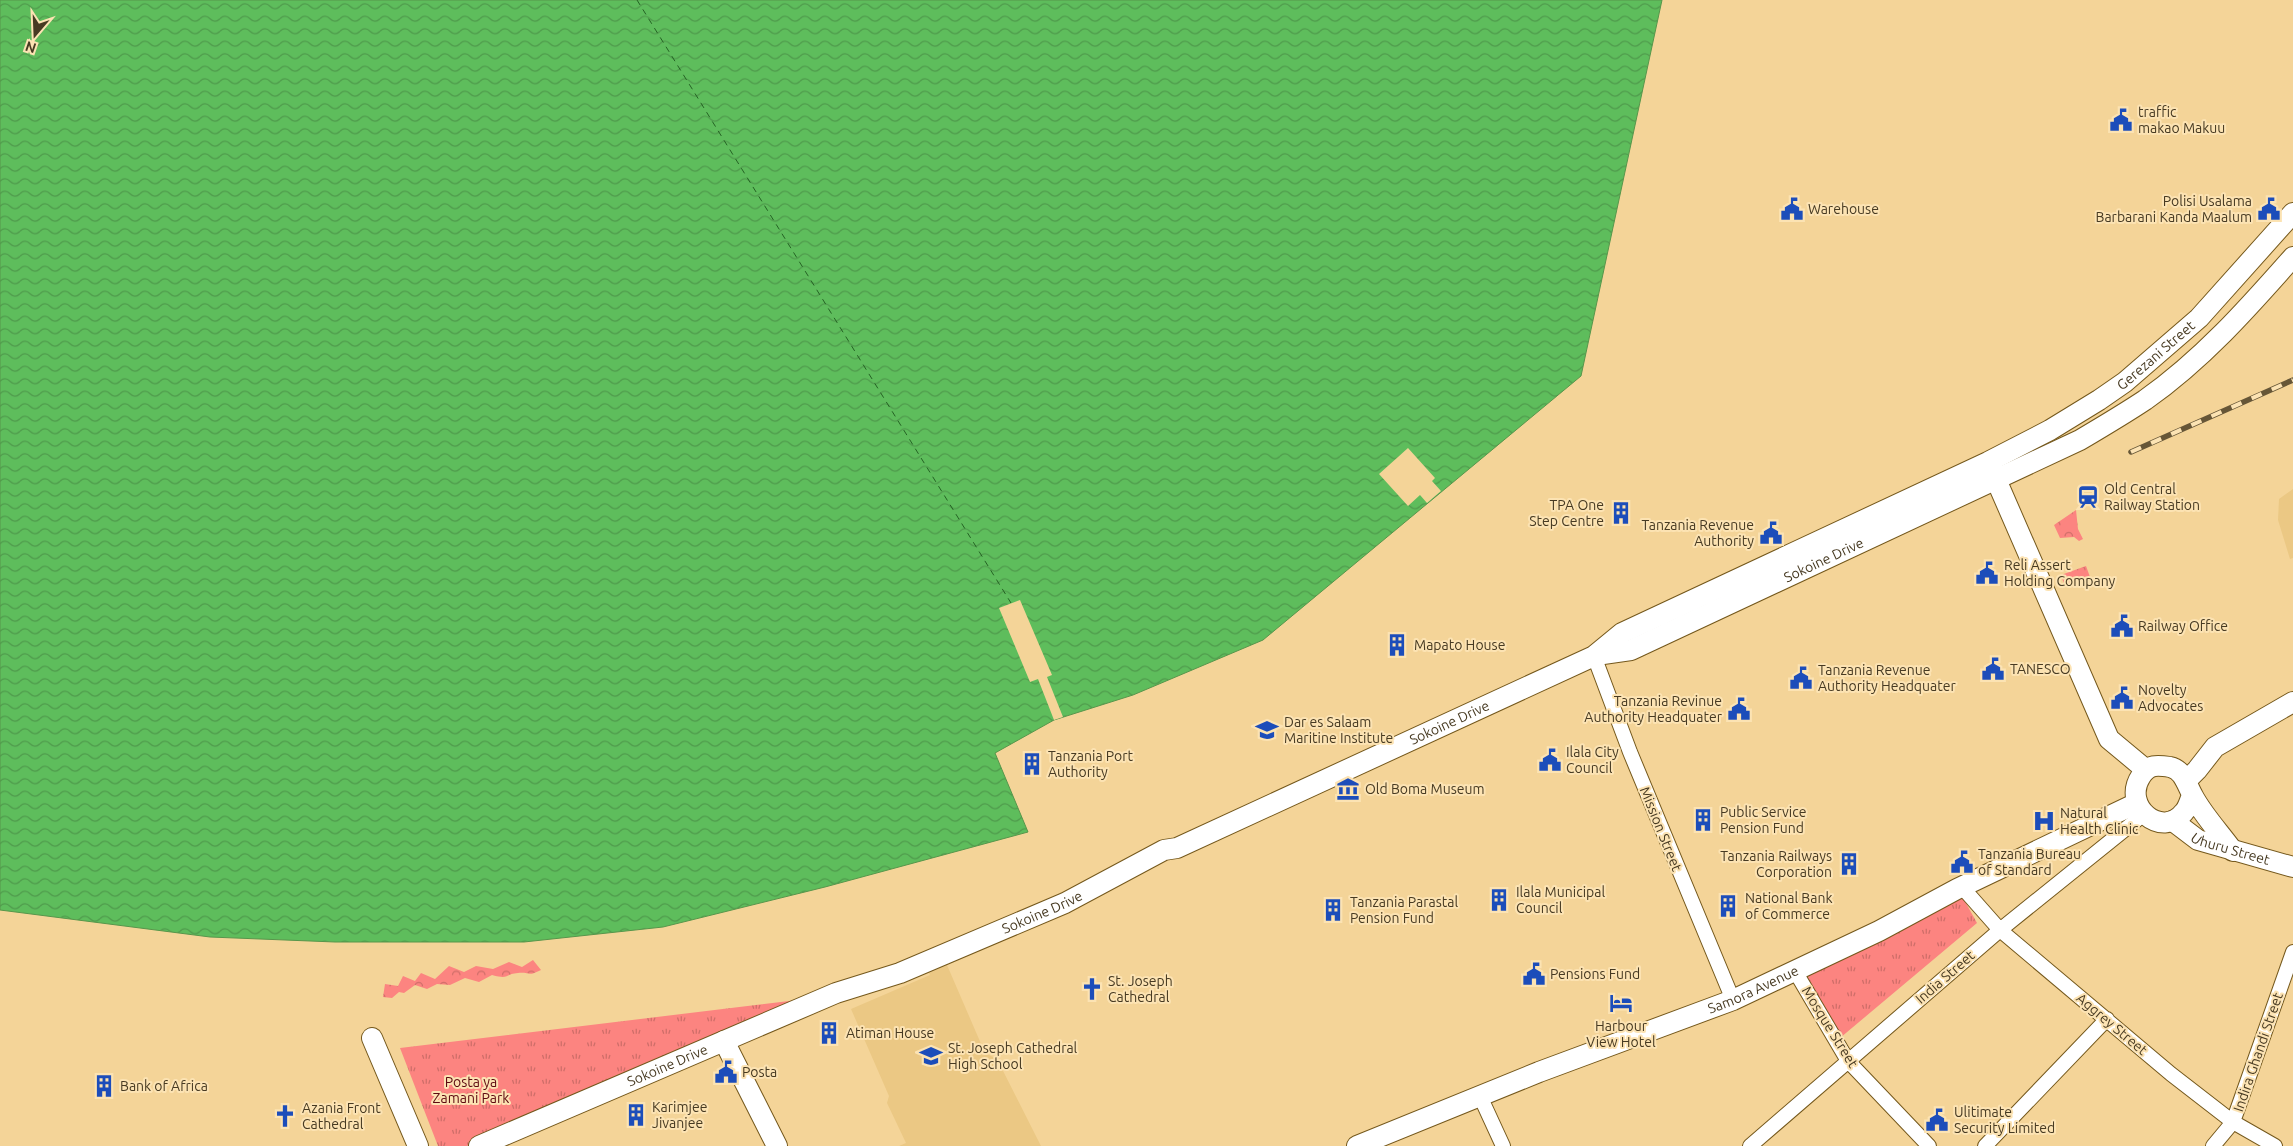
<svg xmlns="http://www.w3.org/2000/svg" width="2293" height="1146" font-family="Ubuntu,sans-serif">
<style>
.built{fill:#ebc884}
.forest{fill:url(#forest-crowns)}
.park{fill:url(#park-tufts)}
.water{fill:url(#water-waves);stroke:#57964b}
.pier{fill:#f4d498}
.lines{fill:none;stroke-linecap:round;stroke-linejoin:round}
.ferry{stroke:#256324;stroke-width:1;stroke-dasharray:6 5;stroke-linecap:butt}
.street-casing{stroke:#74581c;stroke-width:16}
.secondary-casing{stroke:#74581c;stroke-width:22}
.street{stroke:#fff;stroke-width:14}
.secondary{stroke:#fff;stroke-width:20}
.rail-casing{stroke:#665637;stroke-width:5.5}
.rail{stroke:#fce3b3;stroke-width:4;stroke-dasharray:11;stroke-linecap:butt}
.labels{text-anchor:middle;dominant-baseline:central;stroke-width:4;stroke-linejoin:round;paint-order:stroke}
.poi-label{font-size:14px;fill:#473a22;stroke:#fce3b3;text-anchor:start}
.street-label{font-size:14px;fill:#473a22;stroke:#fce3b3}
.park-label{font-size:14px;fill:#5d0911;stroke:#fce3b3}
</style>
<defs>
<pattern id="forest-crowns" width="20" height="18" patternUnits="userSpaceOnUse" patternTransform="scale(1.25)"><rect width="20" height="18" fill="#fc8480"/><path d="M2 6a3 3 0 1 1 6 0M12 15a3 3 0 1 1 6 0" fill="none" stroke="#ce6d68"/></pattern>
<pattern id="park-tufts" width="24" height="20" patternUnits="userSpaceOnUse" patternTransform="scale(1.25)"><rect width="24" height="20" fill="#fc8480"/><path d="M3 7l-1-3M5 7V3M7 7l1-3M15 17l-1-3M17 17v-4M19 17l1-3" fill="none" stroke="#ce6d68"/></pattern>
<pattern id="water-waves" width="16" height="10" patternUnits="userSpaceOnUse" patternTransform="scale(1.25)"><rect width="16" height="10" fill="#5ebd5c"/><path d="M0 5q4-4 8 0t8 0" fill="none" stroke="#4f9b4c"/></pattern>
</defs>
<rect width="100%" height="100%" fill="#f4d498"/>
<path class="built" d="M2293 489V558L2290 559 2278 520 2279 499Z
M947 965 985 1053 997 1059 1041 1146H899L906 1143 887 1103 889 1096 851 1009 930 975 929 973Z"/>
<path class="forest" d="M2076 510 2078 529 2083 539 2079 541 2074 537 2060 538 2054 525Z
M2086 566 2090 577 2065 587 2061 575Z
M533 960 541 970C527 977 531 972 518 973 504 974 510 980 492 975L479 982 465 978 450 985 437 984 427 989 415 985 404 993 399 992 392 998 383 997 385 984 398 986 403 976 415 981 421 973 435 979 449 966 464 972 476 966 493 969 509 962 522 967Z"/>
<path class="park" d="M1962 896 1977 923 1840 1038 1803 976Z
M806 999 467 1146H438L400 1048Z"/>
<path class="water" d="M0 0H1662L1581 376 1263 640 1133 695 1054 720 995 753 1028 832 825 887 663 927 524 942H335L210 937 0 910Z"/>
<path class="pier" d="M1408 448 1435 478 1432 481 1441 491 1427 503 1420 495 1408 506 1379 474Z
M1020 600 1052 675 1047 677 1063 717 1054 720 1038 679 1030 682 999 608Z"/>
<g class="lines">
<path class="ferry" d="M637 0 1011 603"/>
<defs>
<path id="street" d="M1594 656 1630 752 1733 1000
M1962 887 2000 930 2171 1074 2233 1122 2275 1146
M1795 971 1848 1061 1929 1146
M1480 1096 1503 1146
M1750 1146 2000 930 2144 814
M1985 1146 2107 1019
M2213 1146 2233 1122 2293 952"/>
<g id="secondary">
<path d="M1991 468 2109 739 2145 769"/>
<path id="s1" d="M1596 655 1631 650 2080 440C2102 427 2124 414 2145 400 2202 360 2248 308 2293 257"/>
<path d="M2186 781 2197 770 2215 747 2293 702"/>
<path d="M2192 795C2190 800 2188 808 2184 812 2162 840 2121 806 2141 776 2149 764 2157 765 2170 767 2175 768 2179 771 2182 775 2187 782 2189 789 2193 796 2203 815 2220 833 2233 851"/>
<path id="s2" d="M2173 821 2198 840 2293 867"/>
<path d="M372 1038 418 1146"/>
<path d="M724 1041 777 1146"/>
<path id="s3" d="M479 1146 836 993 900 973 1065 903 1164 850 1177 848 1594 656 1622 633 1988 462 2050 430 2099 400 2125 382 2199 318 2293 213"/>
<path id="s4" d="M1357 1146 1539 1072 1733 1000 1879 931 1957 889 2137 803"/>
</g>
</defs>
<use href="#street" class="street-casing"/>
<use href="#secondary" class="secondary-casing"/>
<use href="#street" class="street"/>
<use href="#secondary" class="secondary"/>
<defs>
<path id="rail" d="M2131 452 2293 380"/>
</defs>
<use href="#rail" class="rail-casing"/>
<use href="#rail" class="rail"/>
</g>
<defs>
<symbol id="civic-bare" viewBox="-9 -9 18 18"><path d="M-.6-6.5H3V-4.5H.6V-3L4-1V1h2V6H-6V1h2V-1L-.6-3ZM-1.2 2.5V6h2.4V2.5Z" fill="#1c4dba" stroke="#fce3b3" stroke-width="2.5" paint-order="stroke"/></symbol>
<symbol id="station-bare" viewBox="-9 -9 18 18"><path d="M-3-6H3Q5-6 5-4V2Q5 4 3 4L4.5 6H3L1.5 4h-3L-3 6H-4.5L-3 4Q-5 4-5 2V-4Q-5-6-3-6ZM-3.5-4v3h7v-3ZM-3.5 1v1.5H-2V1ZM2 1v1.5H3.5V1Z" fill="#1c4dba" stroke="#fce3b3" stroke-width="2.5" paint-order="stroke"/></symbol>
<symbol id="building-bare" viewBox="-9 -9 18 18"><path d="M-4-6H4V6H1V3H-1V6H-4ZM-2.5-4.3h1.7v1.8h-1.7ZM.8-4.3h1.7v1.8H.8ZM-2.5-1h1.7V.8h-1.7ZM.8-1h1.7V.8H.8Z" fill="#1c4dba" stroke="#fce3b3" stroke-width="2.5" paint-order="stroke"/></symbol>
<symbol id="university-bare" viewBox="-9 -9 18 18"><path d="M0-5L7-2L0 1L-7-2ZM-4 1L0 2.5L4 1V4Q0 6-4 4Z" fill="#1c4dba" stroke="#fce3b3" stroke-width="2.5" paint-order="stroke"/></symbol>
<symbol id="museum-bare" viewBox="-9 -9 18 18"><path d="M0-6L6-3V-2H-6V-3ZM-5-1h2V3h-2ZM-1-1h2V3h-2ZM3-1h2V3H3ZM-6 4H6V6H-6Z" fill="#1c4dba" stroke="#fce3b3" stroke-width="2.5" paint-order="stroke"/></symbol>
<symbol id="hospital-bare" viewBox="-9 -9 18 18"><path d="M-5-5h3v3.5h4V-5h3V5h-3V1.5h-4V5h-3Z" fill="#1c4dba" stroke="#fce3b3" stroke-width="2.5" paint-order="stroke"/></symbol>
<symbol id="church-bare" viewBox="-9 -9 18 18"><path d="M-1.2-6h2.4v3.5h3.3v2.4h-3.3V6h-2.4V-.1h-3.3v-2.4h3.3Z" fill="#1c4dba" stroke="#fce3b3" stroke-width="2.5" paint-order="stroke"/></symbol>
<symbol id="hotel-bare" viewBox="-9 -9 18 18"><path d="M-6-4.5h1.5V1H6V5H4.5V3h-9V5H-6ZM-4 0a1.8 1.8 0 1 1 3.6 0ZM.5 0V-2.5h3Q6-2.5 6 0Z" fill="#1c4dba" stroke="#fce3b3" stroke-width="2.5" paint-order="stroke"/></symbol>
<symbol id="school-bare" viewBox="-9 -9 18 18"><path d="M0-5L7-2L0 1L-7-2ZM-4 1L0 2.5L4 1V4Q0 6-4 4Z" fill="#1c4dba" stroke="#fce3b3" stroke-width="2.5" paint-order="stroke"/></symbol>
</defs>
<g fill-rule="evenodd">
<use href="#civic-bare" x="2105" y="104" width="32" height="32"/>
<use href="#civic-bare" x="1776" y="193" width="32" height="32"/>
<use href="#civic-bare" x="2253" y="193" width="32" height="32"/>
<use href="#station-bare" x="2072" y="481" width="32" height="32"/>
<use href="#building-bare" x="1605" y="497" width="32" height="32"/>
<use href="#civic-bare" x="1755" y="517" width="32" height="32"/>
<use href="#civic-bare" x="1971" y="557" width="32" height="32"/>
<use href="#civic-bare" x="2106" y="610" width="32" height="32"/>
<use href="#building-bare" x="1381" y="629" width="32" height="32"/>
<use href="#civic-bare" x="1977" y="653" width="32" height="32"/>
<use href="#civic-bare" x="1785" y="662" width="32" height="32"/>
<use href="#civic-bare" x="2106" y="682" width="32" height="32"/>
<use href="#civic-bare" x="1723" y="693" width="32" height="32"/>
<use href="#university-bare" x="1251" y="714" width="32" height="32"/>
<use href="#civic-bare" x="1534" y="744" width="32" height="32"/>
<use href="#building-bare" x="1016" y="748" width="32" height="32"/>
<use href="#museum-bare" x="1332" y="773" width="32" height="32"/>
<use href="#building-bare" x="1687" y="804" width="32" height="32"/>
<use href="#hospital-bare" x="2028" y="805" width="32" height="32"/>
<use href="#civic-bare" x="1946" y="846" width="32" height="32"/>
<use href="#building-bare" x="1833" y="848" width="32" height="32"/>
<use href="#building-bare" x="1483" y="884" width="32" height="32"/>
<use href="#building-bare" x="1712" y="890" width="32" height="32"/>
<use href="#building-bare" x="1317" y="894" width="32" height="32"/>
<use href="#civic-bare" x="1518" y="958" width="32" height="32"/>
<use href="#church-bare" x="1076" y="973" width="32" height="32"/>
<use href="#hotel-bare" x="1605" y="987" width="32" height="32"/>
<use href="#building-bare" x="813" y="1017" width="32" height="32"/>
<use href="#school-bare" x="915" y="1040" width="32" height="32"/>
<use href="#civic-bare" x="710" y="1056" width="32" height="32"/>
<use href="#building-bare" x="88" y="1070" width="32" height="32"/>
<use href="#building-bare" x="620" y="1099" width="32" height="32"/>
<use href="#church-bare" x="269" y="1100" width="32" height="32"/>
<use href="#civic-bare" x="1921" y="1104" width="32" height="32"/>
</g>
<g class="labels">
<g class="poi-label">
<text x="2138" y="112">traffic<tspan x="2138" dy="16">makao Makuu</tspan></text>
<text x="2252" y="201" text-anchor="end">Polisi Usalama<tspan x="2252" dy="16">Barbarani Kanda Maalum</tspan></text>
<text x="1808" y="209">Warehouse</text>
<text x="2104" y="489">Old Central<tspan x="2104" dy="16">Railway Station</tspan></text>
<text x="1604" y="505" text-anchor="end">TPA One<tspan x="1604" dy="16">Step Centre</tspan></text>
<text x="1754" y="525" text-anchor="end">Tanzania Revenue<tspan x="1754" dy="16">Authority</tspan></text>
<text x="2004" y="565">Reli Assert<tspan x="2004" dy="16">Holding Company</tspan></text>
<text x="2138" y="626">Railway Office</text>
<text x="1414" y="645">Mapato House</text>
<text x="2010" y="669">TANESCO</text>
<text x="1818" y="670">Tanzania Revenue<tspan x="1818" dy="16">Authority Headquater</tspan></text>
<text x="2138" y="690">Novelty<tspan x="2138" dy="16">Advocates</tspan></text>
<text x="1722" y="701" text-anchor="end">Tanzania Revinue<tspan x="1722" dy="16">Authority Headquater</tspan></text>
<text x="1284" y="722">Dar es Salaam<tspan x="1284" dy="16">Maritine Institute</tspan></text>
<text x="1566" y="752">Ilala City<tspan x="1566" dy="16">Council</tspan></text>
<text x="1048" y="756">Tanzania Port<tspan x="1048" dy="16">Authority</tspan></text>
<text x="1365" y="789">Old Boma Museum</text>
<text x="1720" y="812">Public Service<tspan x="1720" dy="16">Pension Fund</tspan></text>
<text x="2060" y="813">Natural<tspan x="2060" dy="16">Health Clinic</tspan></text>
<text x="1978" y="854">Tanzania Bureau<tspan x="1978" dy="16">of Standard</tspan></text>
<text x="1832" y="856" text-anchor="end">Tanzania Railways<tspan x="1832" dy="16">Corporation</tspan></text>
<text x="1516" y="892">Ilala Municipal<tspan x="1516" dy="16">Council</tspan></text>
<text x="1745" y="898">National Bank<tspan x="1745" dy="16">of Commerce</tspan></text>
<text x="1350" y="902">Tanzania Parastal<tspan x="1350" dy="16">Pension Fund</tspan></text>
<text x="1550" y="974">Pensions Fund</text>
<text x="1108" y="981">St. Joseph<tspan x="1108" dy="16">Cathedral</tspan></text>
<text x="1621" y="1026" text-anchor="middle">Harbour<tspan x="1621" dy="16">View Hotel</tspan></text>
<text x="846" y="1033">Atiman House</text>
<text x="948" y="1048">St. Joseph Cathedral<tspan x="948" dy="16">High School</tspan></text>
<text x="742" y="1072">Posta</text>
<text x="120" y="1086">Bank of Africa</text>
<text x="652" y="1107">Karimjee<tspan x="652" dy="16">Jivanjee</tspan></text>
<text x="302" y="1108">Azania Front<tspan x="302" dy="16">Cathedral</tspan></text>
<text x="1954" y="1112">Ulitimate<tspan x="1954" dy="16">Security Limited</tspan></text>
</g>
<g class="street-label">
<text stroke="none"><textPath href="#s3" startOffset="1859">Gerezani Street</textPath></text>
<text stroke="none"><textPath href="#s1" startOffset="248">Sokoine Drive</textPath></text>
<text stroke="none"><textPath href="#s3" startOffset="1060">Sokoine Drive</textPath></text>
<text transform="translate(1661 829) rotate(68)">Mission Street</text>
<text stroke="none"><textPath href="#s2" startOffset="65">Uhuru Street</textPath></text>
<text stroke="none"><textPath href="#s3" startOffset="610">Sokoine Drive</textPath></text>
<text transform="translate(1945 977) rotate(-41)">India Street</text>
<text stroke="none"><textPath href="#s4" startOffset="426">Samora Avenue</textPath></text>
<text transform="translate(2112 1024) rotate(40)">Aggrey Street</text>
<text transform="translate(1830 1027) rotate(58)">Mosque Street</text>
<text transform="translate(2258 1052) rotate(-71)">Indira Ghandi Street</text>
<text stroke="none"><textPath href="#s3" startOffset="205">Sokoine Drive</textPath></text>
</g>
<g class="park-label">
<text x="471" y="1082">Posta ya<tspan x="471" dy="16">Zamani Park</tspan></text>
</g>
</g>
<g transform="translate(35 35) rotate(199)" stroke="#fce3b3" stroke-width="4" paint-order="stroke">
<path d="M0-4L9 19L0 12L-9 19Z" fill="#473a22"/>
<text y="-8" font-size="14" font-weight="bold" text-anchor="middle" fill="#473a22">N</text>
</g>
</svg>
